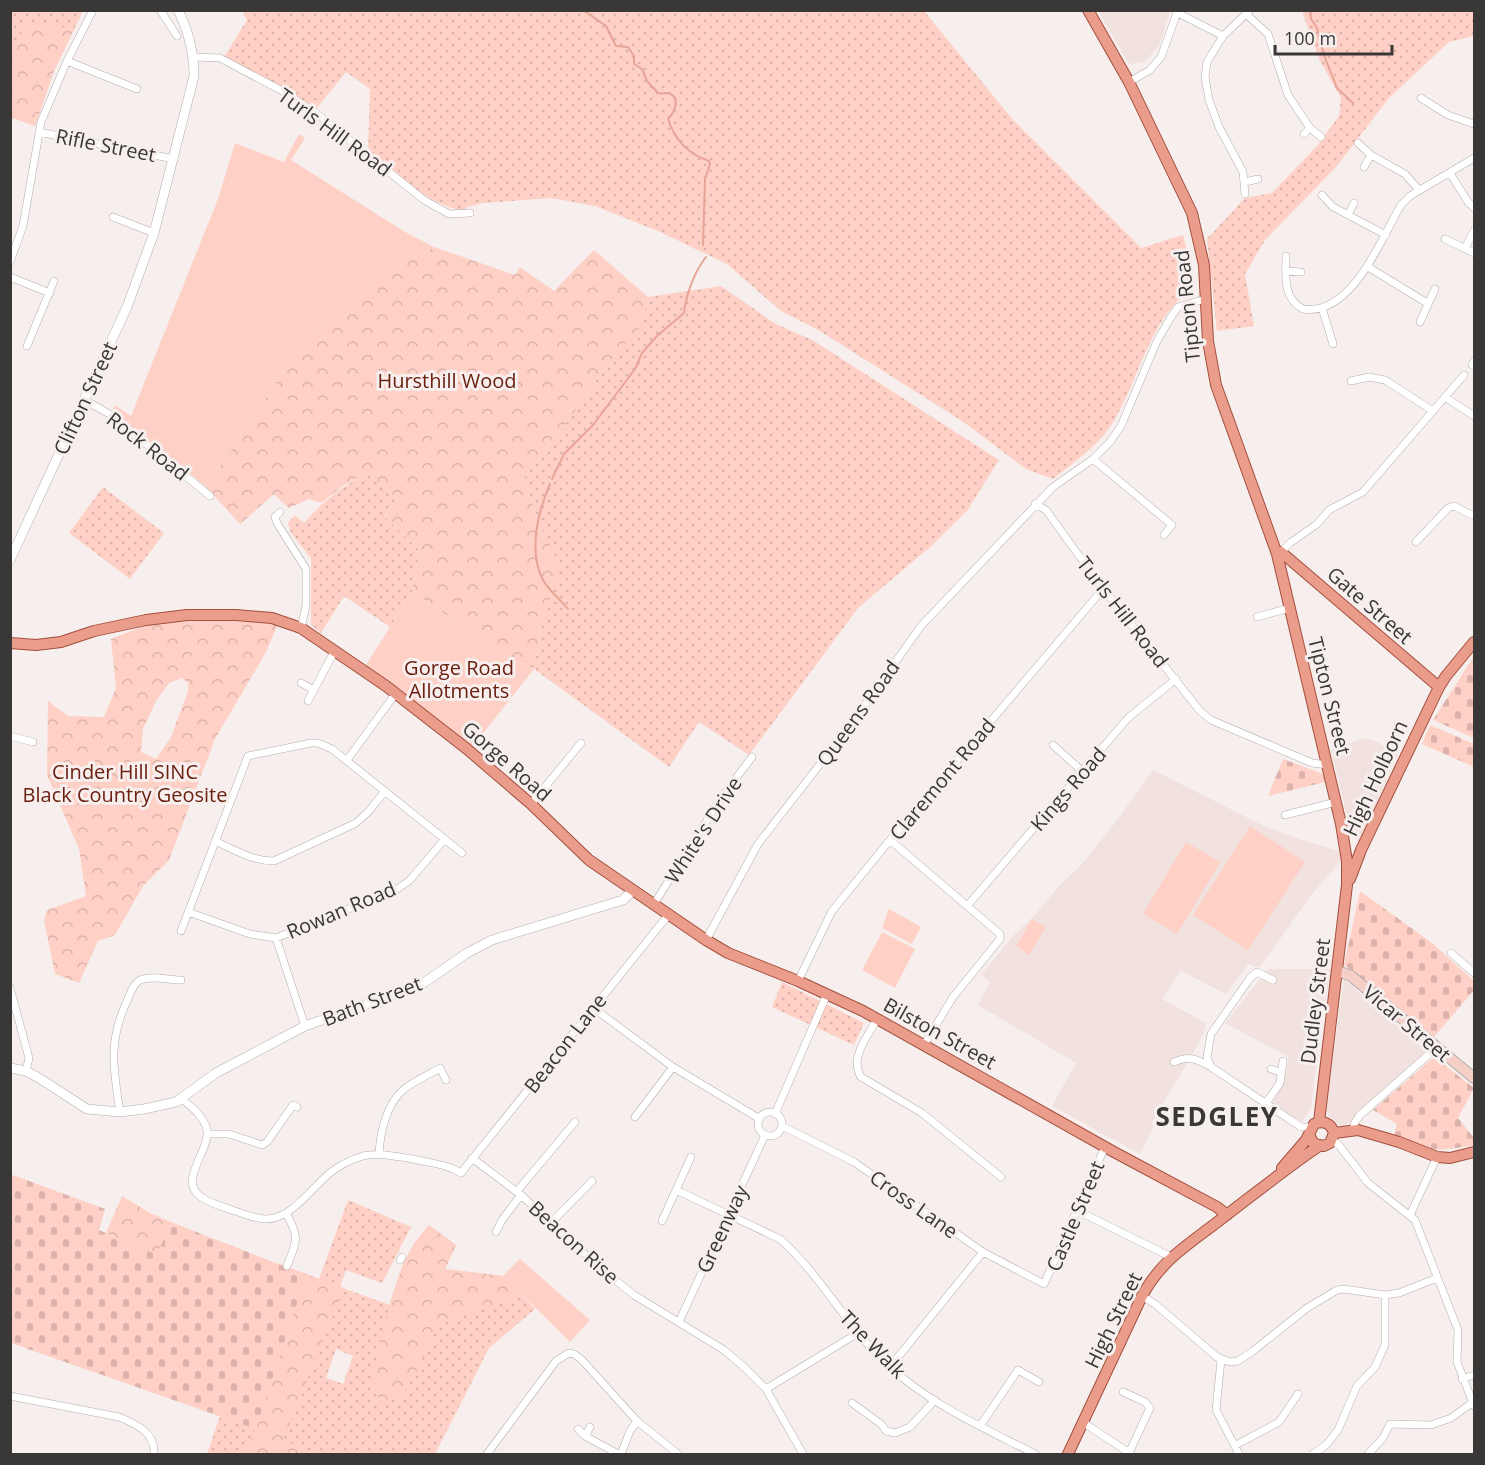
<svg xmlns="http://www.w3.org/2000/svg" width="1485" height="1465" font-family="'Open Sans',sans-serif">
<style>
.built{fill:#f1e2df}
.grass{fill:url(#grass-dots);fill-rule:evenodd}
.forest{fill:url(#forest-crowns);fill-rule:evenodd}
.cemetery{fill:url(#cemetery-stones)}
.garden{fill:#ffd0c5}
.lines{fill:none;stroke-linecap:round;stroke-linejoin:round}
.stream{stroke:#e7a597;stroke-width:2}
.minor-casing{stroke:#b3adac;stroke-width:8}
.tertiary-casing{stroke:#b3adac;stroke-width:10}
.secondary-casing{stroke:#b3adac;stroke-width:12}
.primary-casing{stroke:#a44e3d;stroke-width:12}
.minor{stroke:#fff;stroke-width:7}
.tertiary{stroke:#fff;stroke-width:9}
.secondary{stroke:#f5cec6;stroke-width:10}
.primary{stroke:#eb9d8c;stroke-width:10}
.labels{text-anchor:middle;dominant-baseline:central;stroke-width:6;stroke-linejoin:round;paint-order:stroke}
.street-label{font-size:20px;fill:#3a3737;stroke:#f6efee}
.park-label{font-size:20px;fill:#6b2011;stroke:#f6efee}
.district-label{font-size:26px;font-weight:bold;letter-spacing:1.5px;fill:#3a3737;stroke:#f6efee}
</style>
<defs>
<pattern id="grass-dots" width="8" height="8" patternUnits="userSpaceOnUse" patternTransform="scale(1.5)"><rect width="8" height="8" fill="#ffd0c5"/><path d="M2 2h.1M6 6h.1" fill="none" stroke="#dbb3aa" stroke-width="1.8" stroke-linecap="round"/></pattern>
<pattern id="forest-crowns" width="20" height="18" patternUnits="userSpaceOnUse" patternTransform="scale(1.5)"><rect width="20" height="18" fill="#ffd0c5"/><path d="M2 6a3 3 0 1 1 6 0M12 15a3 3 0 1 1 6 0" fill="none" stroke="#dbb3aa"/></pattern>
<pattern id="cemetery-stones" width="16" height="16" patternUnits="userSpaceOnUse" patternTransform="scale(1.5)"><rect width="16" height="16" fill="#ffd0c5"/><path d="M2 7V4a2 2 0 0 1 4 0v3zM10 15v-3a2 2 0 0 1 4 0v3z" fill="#dbb3aa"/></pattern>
</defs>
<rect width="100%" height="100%" fill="#f6efee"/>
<path class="built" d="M1098 11H1170L1159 46 1144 62 1129 64Z
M1364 738 1373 740 1398 753 1360 841 1358 842 1351 834 1331 749Z
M1153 770 1266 827 1299 839 1341 852 1342 860 1312 894 1260 967H1256L1248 964 1226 994 1181 971 1162 999 1206 1023 1204 1032 1193 1053 1151 1124 1154 1126 1140 1154 1052 1106 1076 1063 978 1005 990 982 981 975 1014 935 1033 917 1059 886 1082 864 1115 823Z
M1268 969H1332L1322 1018 1311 1109 1302 1122 1272 1103 1283 1084 1289 1057 1225 1023Z
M1344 979 1427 1052 1354 1120 1343 1126 1336 1123 1325 1110Z"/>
<path class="grass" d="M11 11H83L54 71 35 126 11 117Z
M245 11H924L1013 120 1141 248 1183 235 1195 286C1188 292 1180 298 1174 305 1147 335 1136 383 1115 419 1101 444 1075 461 1053 479L1026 469 962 421 820 331 781 311 727 264 658 231 595 206 551 198 483 203 467 207 463 211C425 203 398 175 368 151L370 89 346 72 316 109 224 57 247 20 243 13Z
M1302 11H1474V36L1449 42 1389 98 1336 167 1265 240 1245 274 1254 326 1217 331 1207 239 1245 198 1272 193 1317 146 1339 116 1341 98 1320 61Z
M721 286 774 323 814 341 999 460 967 511 930 547 858 608 749 755 699 722 669 767 534 669 541 628 537 517 524 478 572 415 609 362 642 324 648 297Z
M368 473 397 498 385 517 419 550 412 592 390 627 344 596 321 633 311 625V558L291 533 288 523 295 515 304 523C323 501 342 486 368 473Z
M103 487 164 533 130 579 69 533Z
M782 982 864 1023 854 1045 772 1007Z
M348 1200 411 1227 382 1283 346 1270 340 1287 390 1305C398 1274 408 1249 429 1225L456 1245 445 1269 503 1276 535 1309 489 1348 435 1454H207L220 1416 255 1429 319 1279ZM336 1349 353 1356 343 1384 326 1378Z"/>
<path class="forest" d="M42 24 74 29 54 71 35 126 14 118 11 120V40L19 44 23 25Z
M434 247 515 275 520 267 554 291 594 250 648 297 643 324 609 362 572 415 524 478 537 517 560 567 541 628 534 669 511 659 412 592 419 550 385 517 397 498 368 473 344 485 321 503 309 499 289 508 274 494 240 524 206 487 292 359 336 310 393 270Z
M207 619 278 624 265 654 215 739 169 860 143 886 115 935 98 941 79 983 55 974 44 920 47 910 86 896 79 849 47 775 48 701 68 716 104 717 116 688 111 639 149 624ZM182 678 188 683V691L171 737 156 759 141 752 143 729 156 701 169 683Z
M122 1196 150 1213 171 1222 158 1256 106 1233Z
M429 1225 456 1245 445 1269 503 1276 522 1295 440 1322 416 1373 402 1395 380 1402 372 1376 391 1299 403 1264 414 1243Z
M277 1263 344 1288 284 1438 306 1454H246L255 1429 215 1415 241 1342Z"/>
<path class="cemetery" d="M1474 656V738L1433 720Z
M1430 725 1474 744V767L1422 744Z
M1283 759 1323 774 1325 782 1268 796Z
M1360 891 1432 943 1474 981V990L1434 1037 1366 981 1344 965Z
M1434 1057 1474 1088 1458 1118 1474 1138V1145C1437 1152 1429 1152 1394 1135L1397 1124 1373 1110Z
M10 1174 105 1209 99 1230 157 1255 171 1222 306 1275 256 1429 11 1343Z"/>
<path class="garden" d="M299 134 305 138 291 160 405 232 434 247 393 270 336 310 292 359 206 487 179 464 111 413 115 405 131 416 218 199 235 143 284 162Z
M412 592 511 659 534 669 473 746 366 665Z
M1250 826 1305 862 1248 950 1193 915Z
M1186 842 1220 862 1177 934 1143 914Z
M889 909 921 927 912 944 882 928Z
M1032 919 1046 927 1029 955 1016 946Z
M882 932 915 949 895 988 862 970Z
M520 1259 590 1320 570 1342 503 1276Z"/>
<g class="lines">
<path class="stream" d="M583 10 606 26 616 46 628 47 634 56V64L642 69 647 81 658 93C662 94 665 93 668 93 682 97 674 113 668 119 675 141 688 154 709 161L710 164 705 179 703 245
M1310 10 1311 19 1317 28 1324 55 1337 88 1353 103
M552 479 564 454 593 425 635 369 642 353 657 336 684 313C686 295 694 272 706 257
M550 484C538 511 528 552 543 580 549 591 561 600 568 609"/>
<defs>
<path id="minor" d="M160 10 177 36
M1178 13 1223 36
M1247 15 1268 34 1288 95 1310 128 1321 137
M194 57 220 58 284 92 317 114 424 200 449 214 470 213
M67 61 137 89
M1129 82 1150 70 1161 57 1178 10
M1421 98 1448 115 1474 124
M39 132 174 159
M1304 134 1310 128
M1358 143 1371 155 1405 174 1419 190
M1364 167 1371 155
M1450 173 1468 202 1474 208
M1245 182 1258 179
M1245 194 1243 172 1219 127 1209 100 1205 77 1207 62 1223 36 1250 10
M1322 195 1333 207 1386 235
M1348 215 1354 203
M113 217 154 233
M1445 239 1474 253
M1465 248 1474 231
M1286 256C1286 275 1282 298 1303 309 1352 317 1382 237 1401 205L1410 196 1474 158
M10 262 23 226 41 122 67 61 93 10
M1368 267 1427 303
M1286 271 1301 272
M10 277 50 293
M1322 308 1333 344
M1420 322 1435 289
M27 346 54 281
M1472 365 1474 361
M1351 381 1369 377 1385 380 1433 411
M1445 397 1474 416
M83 399 111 415 210 496
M1093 459 1172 525 1164 535
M1035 504 1046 510 1103 589 1200 711 1211 720 1312 763 1328 765
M280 512 275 517 277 523 306 569V606L301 628
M1416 542 1448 508 1454 506 1474 516
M1281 552 1290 543 1317 524 1329 510 1363 492 1464 375
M1257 617 1290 608
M301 683 314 690
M308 701 335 650
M10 736 33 742
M1053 745 1083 772
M347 760 396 693
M531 804 581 743
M1285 815 1336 802
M890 840 1000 934V939L953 997 924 1045
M215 841C234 850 253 861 274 861L356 823 369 811 385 791
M654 904 721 798 752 757
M968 905 1128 718 1176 679
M188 912 250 934 276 938 396 890 410 880 444 840
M181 931 248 756 311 743H318L332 749 462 853
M276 938 305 1026
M706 940 758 844 855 719 921 626 1053 487 1093 459 1110 442 1121 426 1157 341 1171 317 1178 307 1205 299
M1451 953 1474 973
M1273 980 1257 972 1250 978 1211 1034 1207 1057 1211 1067 1301 1127H1311
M798 981 832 911 890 840 1103 589
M10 988 29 1058 26 1071
M592 1007 673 1067 760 1119
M877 1019C868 1036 849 1058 861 1077L922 1113 1001 1177
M1174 1062C1189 1055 1197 1059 1211 1067
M1271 1069 1280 1072
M182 1099C191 1107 201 1114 206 1126 214 1148 176 1180 201 1197 211 1204 224 1207 235 1211 244 1214 255 1219 266 1219 292 1219 312 1187 331 1172 339 1166 353 1159 363 1156 379 1152 398 1157 413 1159 429 1163 447 1164 461 1173L669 914
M1266 1103 1280 1083 1283 1061
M120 1112C113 1068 108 1040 128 999 131 992 133 984 140 980 151 975 169 980 181 980
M758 1124a12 12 0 1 1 24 0a12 12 0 1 1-24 0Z
M775 1114 827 994
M635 1117 673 1067
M782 1126 854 1162 983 1252 1044 1284 1105 1147
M1353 1130 1355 1122 1360 1115 1436 1048
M208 1134H229L262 1145 267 1142 293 1105 297 1107
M1332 1141 1338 1144 1368 1183 1415 1220 1458 1330 1457 1362 1474 1406
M379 1155C380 1133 386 1105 403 1090 413 1081 429 1075 440 1068L446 1080
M472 1158 521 1195 599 1267 634 1295 724 1350 744 1367 766 1389 803 1454
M676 1190 780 1239C822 1276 848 1329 890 1367 931 1405 986 1429 1035 1454
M517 1191 575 1122
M1076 1210 1171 1257
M286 1213C300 1238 297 1240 287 1266
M1410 1215 1437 1157
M662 1221 691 1157
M552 1222 592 1181
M496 1232 502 1220 521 1195
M400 1260 402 1257
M1142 1296 1155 1304 1217 1357 1230 1362 1238 1361 1253 1351 1307 1308 1337 1290 1344 1289 1385 1295 1399 1293 1437 1278
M679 1322 765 1135
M1221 1360 1216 1410 1239 1454
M890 1367 983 1252
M1462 1379 1474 1375
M766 1389 858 1333
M1123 1392 1145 1402 1150 1408 1129 1453
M10 1396 119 1417C136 1424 156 1433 154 1454
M852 1403 881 1424 886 1431 895 1433 910 1427 935 1400
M1084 1423 1131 1454
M980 1426 1018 1370 1039 1382
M578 1429 585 1436 618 1454
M585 1436 590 1427
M1236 1445 1279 1422 1298 1394
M487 1454 556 1361 569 1353 574 1354 582 1360 637 1421 678 1454
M621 1454 630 1431 637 1421
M1313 1454 1326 1445 1338 1430 1357 1386 1375 1367 1379 1358 1385 1345V1295
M1368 1454 1383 1438 1390 1424 1431 1425 1451 1418 1472 1403"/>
<path id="tertiary" d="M10 560 127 307 154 233 194 76C194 52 189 32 178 10
M10 1068 26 1071 39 1078 87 1109 120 1112 144 1109 176 1102 216 1073 305 1026 413 988 425 982 467 953 492 940 623 900 633 890"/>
<path id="secondary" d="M1338 971 1351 976 1474 1078"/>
<path id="primary" d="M1088 10 1129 82 1192 213 1204 265 1208 341 1216 385 1277 554 1341 824 1347 861V885L1319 1122
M1277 554 1281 552 1439 687
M10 643 36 645 61 642 94 631 146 620 187 615H236L272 618 301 628 386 686 467 749 531 804 589 860 706 940 728 953 798 981 863 1011 1114 1152 1217 1207 1227 1215
M1350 879 1361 850 1439 687 1446 676 1474 642
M1334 1133 1358 1130 1399 1142 1437 1157 1450 1158 1474 1152
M1282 1168 1306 1140 1314 1124C1323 1120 1331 1123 1334 1133L1330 1143 1324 1146 1314 1144 1309 1135
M1068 1454 1142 1296C1162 1259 1188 1245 1220 1220 1253 1195 1285 1169 1319 1146"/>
</defs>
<use href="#minor" class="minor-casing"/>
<use href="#tertiary" class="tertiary-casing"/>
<use href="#secondary" class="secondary-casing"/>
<use href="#primary" class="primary-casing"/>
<use href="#minor" class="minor"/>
<use href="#tertiary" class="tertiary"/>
<use href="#secondary" class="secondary"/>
<use href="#primary" class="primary"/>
</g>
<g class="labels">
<g class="street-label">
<text transform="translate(335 132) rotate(36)">Turls Hill Road</text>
<text transform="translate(106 145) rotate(11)">Rifle Street</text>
<text transform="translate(1187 306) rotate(-96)">Tipton Road</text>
<text transform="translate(85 398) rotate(-65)">Clifton Street</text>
<text transform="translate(148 446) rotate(38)">Rock Road</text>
<text transform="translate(1370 605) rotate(41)">Gate Street</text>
<text transform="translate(1123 612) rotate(52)">Turls Hill Road</text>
<text transform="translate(1330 696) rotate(76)">Tipton Street</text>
<text transform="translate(858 713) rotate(-54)">Queens Road</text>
<text transform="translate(507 761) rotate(41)">Gorge Road</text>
<text transform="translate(1375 778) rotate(-65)">High Holborn</text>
<text transform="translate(942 779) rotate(-50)">Claremont Road</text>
<text transform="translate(1068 789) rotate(-49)">Kings Road</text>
<text transform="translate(703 830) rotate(-57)">White's Drive</text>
<text transform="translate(341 910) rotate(-23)">Rowan Road</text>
<text transform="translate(372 1001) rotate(-21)">Bath Street</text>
<text transform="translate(1315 1001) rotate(-83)">Dudley Street</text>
<text transform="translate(1407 1023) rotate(40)">Vicar Street</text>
<text transform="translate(940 1033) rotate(29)">Bilston Street</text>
<text transform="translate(565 1043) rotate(-52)">Beacon Lane</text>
<text transform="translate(914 1204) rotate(35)">Cross Lane</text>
<text transform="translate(1075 1216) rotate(-67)">Castle Street</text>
<text transform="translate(722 1229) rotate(-65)">Greenway</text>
<text transform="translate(574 1242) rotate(42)">Beacon Rise</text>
<text transform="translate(1113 1320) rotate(-64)">High Street</text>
<text transform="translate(873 1344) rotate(46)">The Walk</text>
</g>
<g class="park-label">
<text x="447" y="380">Hursthill Wood</text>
<text x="459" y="667">Gorge Road<tspan x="459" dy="23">Allotments</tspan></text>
<text x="125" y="771">Cinder Hill SINC<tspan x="125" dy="23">Black Country Geosite</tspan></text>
</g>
<g class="district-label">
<text x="1217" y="1116">SEDGLEY</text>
</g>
</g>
<rect width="1485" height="1465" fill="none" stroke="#3a3737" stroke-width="24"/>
<path d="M1275 45v9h117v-9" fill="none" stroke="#3a3737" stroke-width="3"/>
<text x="1284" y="45" font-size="18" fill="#3a3737" stroke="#f6efee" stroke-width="4.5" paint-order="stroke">100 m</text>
</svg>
